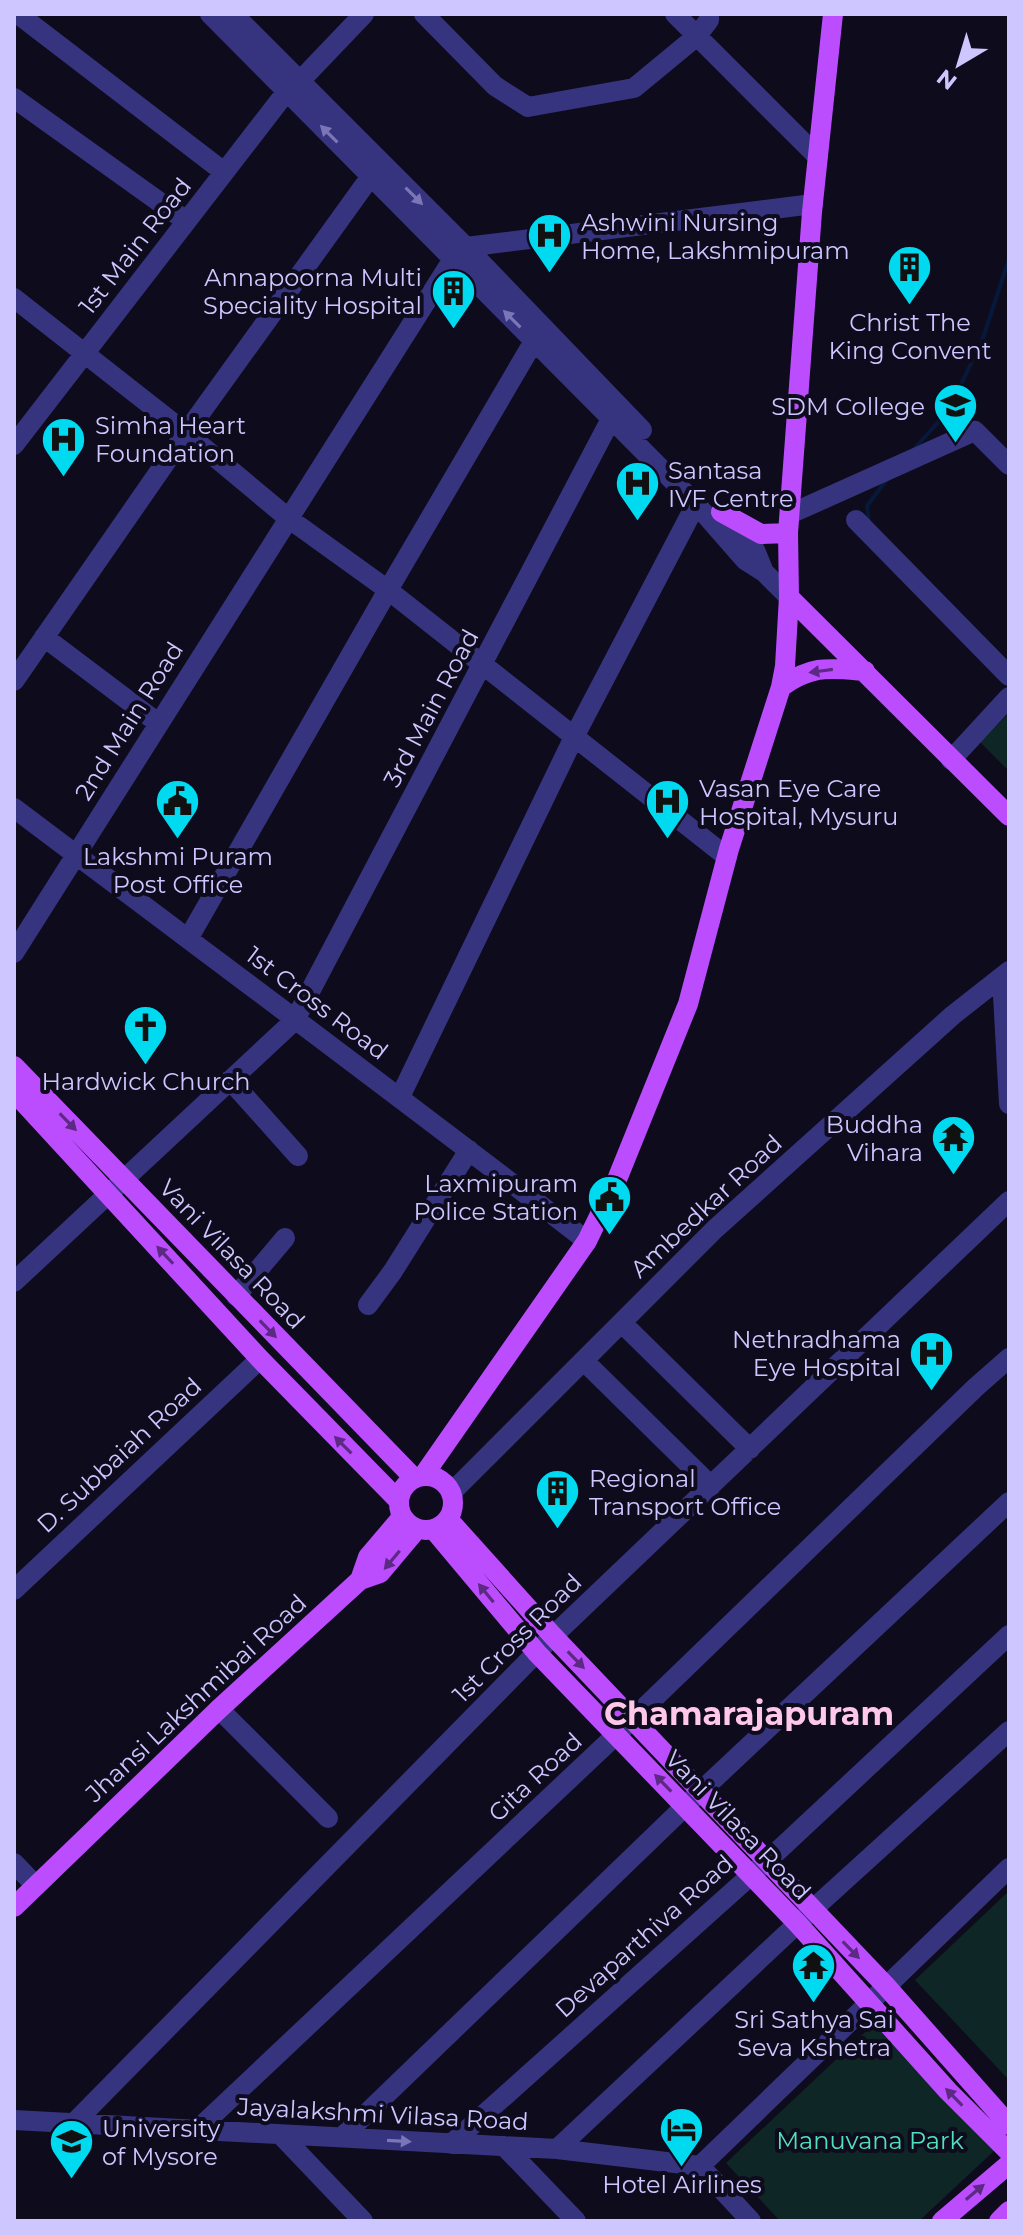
<svg xmlns="http://www.w3.org/2000/svg" width="1023" height="2235" font-family="Montserrat,sans-serif">
<style>
.green{fill:#0e2726}
.lines{fill:none;stroke-linecap:round;stroke-linejoin:round}
.stream{stroke:#07193a;stroke-width:4}
.minor{stroke:#36347e;stroke-width:20}
.major{stroke:#bc4dff;stroke-width:20}
.oneway{fill:#7a76b8}
.oneway2{fill:#5c2983}
.labels{text-anchor:middle;dominant-baseline:central;stroke-width:8;stroke-linejoin:round;paint-order:stroke}
.poi-label{font-size:24px;fill:#cdc6ff;stroke:#0e0b1d;text-anchor:start}
.street-label{font-size:24px;fill:#cdc6ff;stroke:#0e0b1d}
.park-label{font-size:24px;fill:#50e2bd;stroke:#0e0b1d}
.district-label{font-size:32px;font-weight:bold;fill:#ffc8eb;stroke:#0e0b1d}
</style>
<rect width="100%" height="100%" fill="#0e0b1d"/>
<path class="green" d="M1009 713V771L980 742Z
M1009 1891V2080L915 1980Z
M876 2022 995 2150 919 2221H780L726 2163Z"/>
<g class="lines">
<path class="stream" d="M915 448 948 411 982 341 1009 259
M869 522 867 506 888 478"/>
<path class="minor" d="M18 14 224 172
M210 14 696 504 745 560 764 572 789 597
M233 14 466 247 642 430
M424 14 495 86 528 107 634 88 697 36 709 20V14
M675 14 818 157
M14 98 186 221
M14 298 186 433 288 518 388 590 727 857
M14 445 287 91 300 81 364 14
M790 514 975 431 1009 465
M725 517 755 550 764 572
M856 520 1009 676
M44 637 158 723
M14 681 186 433 371 176
M951 760 1009 697
M14 808C205 952 398 1095 587 1241
M188 939 388 590 534 341
M14 953 453 259 466 247 813 204
M1002 977 1009 1104
M230 1080 298 1156
M400 1097 574 737 696 504
M14 1282 295 1020 611 419
M236 1296 285 1238
M368 1305 393 1271 469 1150
M622 1323 750 1449
M584 1361 711 1486
M451 1493 715 1229 953 1015 1009 971
M14 1590 260 1359
M219 1709 328 1818
M14 1863 36 1886
M14 2120 557 2149 700 2166
M73 2124 553 1636 1009 1201
M197 2130 616 1735 976 1387 1009 1358
M281 2135 363 2221
M341 2138 701 1791 1009 1502
M451 2144 767 1861 1009 1635
M504 2146 576 2221
M557 2149 812 1910 1009 1731
M700 2166 1009 1868
M700 2166 751 2221"/>
<path class="major" d="M721 512 761 534 788 533
M789 597 1009 816
M781 687C812 665 828 668 865 671
M14 1066 414 1478
M14 1092 260 1359 398 1500
M399 1503a27 27 0 1 1 54 0a27 27 0 1 1-54 0Z
M423 1476 587 1241 618 1177 688 1004 729 849 781 687 785 666 789 597 788 533 812 212 833 14
M448 1519 553 1636 886 1986 1009 2125
M434 1530 537 1653 798 1924 948 2091 1009 2152
M360 1580 380 1573 417 1529
M14 1907 219 1709 360 1580 368 1557 402 1517
M942 2221 1009 2164
M999 2221 1009 2211"/>
</g>
<defs><path id="oneway-solid" d="M-6-.8H1V-3.2L6.5 0L1 3.2V.8H-6Z" transform="scale(2)"/></defs>
<g class="oneway">
<use href="#oneway-solid" transform="translate(329 134) rotate(-135)"/>
<use href="#oneway-solid" transform="translate(414 196) rotate(45)"/>
<use href="#oneway-solid" transform="translate(512 319) rotate(-135)"/>
<use href="#oneway-solid" transform="translate(399 2141) rotate(3)"/>
</g>
<g class="oneway2">
<use href="#oneway-solid" transform="translate(821 671) rotate(172)"/>
<use href="#oneway-solid" transform="translate(68 1122) rotate(46)"/>
<use href="#oneway-solid" transform="translate(165 1255) rotate(-133)"/>
<use href="#oneway-solid" transform="translate(268 1329) rotate(46)"/>
<use href="#oneway-solid" transform="translate(343 1445) rotate(-135)"/>
<use href="#oneway-solid" transform="translate(392 1560) rotate(130)"/>
<use href="#oneway-solid" transform="translate(486 1593) rotate(-129)"/>
<use href="#oneway-solid" transform="translate(576 1660) rotate(46)"/>
<use href="#oneway-solid" transform="translate(663 1783) rotate(-134)"/>
<use href="#oneway-solid" transform="translate(851 1950) rotate(46)"/>
<use href="#oneway-solid" transform="translate(954 2097) rotate(-134)"/>
<use href="#oneway-solid" transform="translate(975 2192) rotate(-40)"/>
</g>
<defs>
<symbol id="hospital-pin" viewBox="-11 -11 22 30"><path d="M0 17L-7.5 6A9.5 9.5 0 1 1 7.5 6Z" fill="#00daf1" stroke="#0e0b1d"/><path d="M-5-5h3v3.5h4V-5h3V5h-3V1.5h-4V5h-3Z" fill="#111"/></symbol>
<symbol id="building-pin" viewBox="-11 -11 22 30"><path d="M0 17L-7.5 6A9.5 9.5 0 1 1 7.5 6Z" fill="#00daf1" stroke="#0e0b1d"/><path d="M-4-6H4V6H1V3H-1V6H-4ZM-2.5-4.3h1.7v1.8h-1.7ZM.8-4.3h1.7v1.8H.8ZM-2.5-1h1.7V.8h-1.7ZM.8-1h1.7V.8H.8Z" fill="#111"/></symbol>
<symbol id="university-pin" viewBox="-11 -11 22 30"><path d="M0 17L-7.5 6A9.5 9.5 0 1 1 7.5 6Z" fill="#00daf1" stroke="#0e0b1d"/><path d="M0-5L7-2L0 1L-7-2ZM-4 1L0 2.5L4 1V4Q0 6-4 4Z" fill="#111"/></symbol>
<symbol id="civic-pin" viewBox="-11 -11 22 30"><path d="M0 17L-7.5 6A9.5 9.5 0 1 1 7.5 6Z" fill="#00daf1" stroke="#0e0b1d"/><path d="M-.6-6.5H3V-4.5H.6V-3L4-1V1h2V6H-6V1h2V-1L-.6-3ZM-1.2 2.5V6h2.4V2.5Z" fill="#111"/></symbol>
<symbol id="church-pin" viewBox="-11 -11 22 30"><path d="M0 17L-7.5 6A9.5 9.5 0 1 1 7.5 6Z" fill="#00daf1" stroke="#0e0b1d"/><path d="M-1.2-6h2.4v3.5h3.3v2.4h-3.3V6h-2.4V-.1h-3.3v-2.4h3.3Z" fill="#111"/></symbol>
<symbol id="temple-pin" viewBox="-11 -11 22 30"><path d="M0 17L-7.5 6A9.5 9.5 0 1 1 7.5 6Z" fill="#00daf1" stroke="#0e0b1d"/><path d="M0-6L5-2H3V0L6.5 2.5H4V6H1.5V3h-3V6H-4V2.5H-6.5L-3 0V-2H-5Z" fill="#111"/></symbol>
<symbol id="hotel-pin" viewBox="-11 -11 22 30"><path d="M0 17L-7.5 6A9.5 9.5 0 1 1 7.5 6Z" fill="#00daf1" stroke="#0e0b1d"/><path d="M-6-4.5h1.5V1H6V5H4.5V3h-9V5H-6ZM-4 0a1.8 1.8 0 1 1 3.6 0ZM.5 0V-2.5h3Q6-2.5 6 0Z" fill="#111"/></symbol>
</defs>
<g fill-rule="evenodd">
<use href="#hospital-pin" x="524" y="210" width="51" height="69"/>
<use href="#building-pin" x="884" y="242" width="51" height="69"/>
<use href="#building-pin" x="428" y="266" width="51" height="69"/>
<use href="#university-pin" x="930" y="380" width="51" height="69"/>
<use href="#hospital-pin" x="38" y="414" width="51" height="69"/>
<use href="#hospital-pin" x="612" y="458" width="51" height="69"/>
<use href="#civic-pin" x="152" y="776" width="51" height="69"/>
<use href="#hospital-pin" x="642" y="776" width="51" height="69"/>
<use href="#church-pin" x="120" y="1002" width="51" height="69"/>
<use href="#temple-pin" x="928" y="1112" width="51" height="69"/>
<use href="#civic-pin" x="584" y="1172" width="51" height="69"/>
<use href="#hospital-pin" x="906" y="1328" width="51" height="69"/>
<use href="#building-pin" x="532" y="1466" width="51" height="69"/>
<use href="#temple-pin" x="788" y="1940" width="51" height="69"/>
<use href="#hotel-pin" x="656" y="2104" width="51" height="69"/>
<use href="#university-pin" x="46" y="2116" width="51" height="69"/>
</g>
<g class="labels">
<g class="poi-label">
<text x="581" y="222">Ashwini Nursing<tspan x="581" dy="28">Home, Lakshmipuram</tspan></text>
<text x="422" y="277" text-anchor="end">Annapoorna Multi<tspan x="422" dy="28">Speciality Hospital</tspan></text>
<text x="910" y="322" text-anchor="middle">Christ The<tspan x="910" dy="28">King Convent</tspan></text>
<text x="925" y="406" text-anchor="end">SDM College</text>
<text x="95" y="425">Simha Heart<tspan x="95" dy="28">Foundation</tspan></text>
<text x="668" y="470">Santasa<tspan x="668" dy="28">IVF Centre</tspan></text>
<text x="699" y="788">Vasan Eye Care<tspan x="699" dy="28">Hospital, Mysuru</tspan></text>
<text x="178" y="856" text-anchor="middle">Lakshmi Puram<tspan x="178" dy="28">Post Office</tspan></text>
<text x="146" y="1081" text-anchor="middle">Hardwick Church</text>
<text x="923" y="1124" text-anchor="end">Buddha<tspan x="923" dy="28">Vihara</tspan></text>
<text x="578" y="1183" text-anchor="end">Laxmipuram<tspan x="578" dy="28">Police Station</tspan></text>
<text x="901" y="1339" text-anchor="end">Nethradhama<tspan x="901" dy="28">Eye Hospital</tspan></text>
<text x="589" y="1478">Regional<tspan x="589" dy="28">Transport Office</tspan></text>
<text x="814" y="2019" text-anchor="middle">Sri Sathya Sai<tspan x="814" dy="28">Seva Kshetra</tspan></text>
<text x="102" y="2128">University<tspan x="102" dy="28">of Mysore</tspan></text>
<text x="682" y="2184" text-anchor="middle">Hotel Airlines</text>
</g>
<g class="street-label">
<text transform="translate(135 246) rotate(-52)">1st Main Road</text>
<text transform="translate(431 708) rotate(-62)">3rd Main Road</text>
<text transform="translate(129 721) rotate(-58)">2nd Main Road</text>
<text transform="translate(317 1003) rotate(37)">1st Cross Road</text>
<text transform="translate(706 1206) rotate(-43)">Ambedkar Road</text>
<text transform="translate(232 1254) rotate(46)">Vani Vilasa Road</text>
<text transform="translate(119 1455) rotate(-43)">D. Subbaiah Road</text>
<text transform="translate(517 1638) rotate(-45)">1st Cross Road</text>
<text transform="translate(196 1698) rotate(-43)">Jhansi Lakshmibai Road</text>
<text transform="translate(535 1777) rotate(-43)">Gita Road</text>
<text transform="translate(738 1825) rotate(46)">Vani Vilasa Road</text>
<text transform="translate(644 1936) rotate(-42)">Devaparthiva Road</text>
<text transform="translate(383 2114) rotate(3)">Jayalakshmi Vilasa Road</text>
</g>
<g class="park-label">
<text x="870" y="2140">Manuvana Park</text>
</g>
<g class="district-label">
<text x="749" y="1713">Chamarajapuram</text>
</g>
</g>
<rect width="1023" height="2235" fill="none" stroke="#cdc6ff" stroke-width="32"/>
<g transform="translate(959 64) rotate(218)" stroke="#0e0b1d" stroke-width="6" paint-order="stroke">
<path d="M0-6L14 30L0 20L-14 30Z" fill="#cdc6ff"/>
<text y="-12" font-size="22" font-weight="bold" text-anchor="middle" fill="#cdc6ff">N</text>
</g>
</svg>
